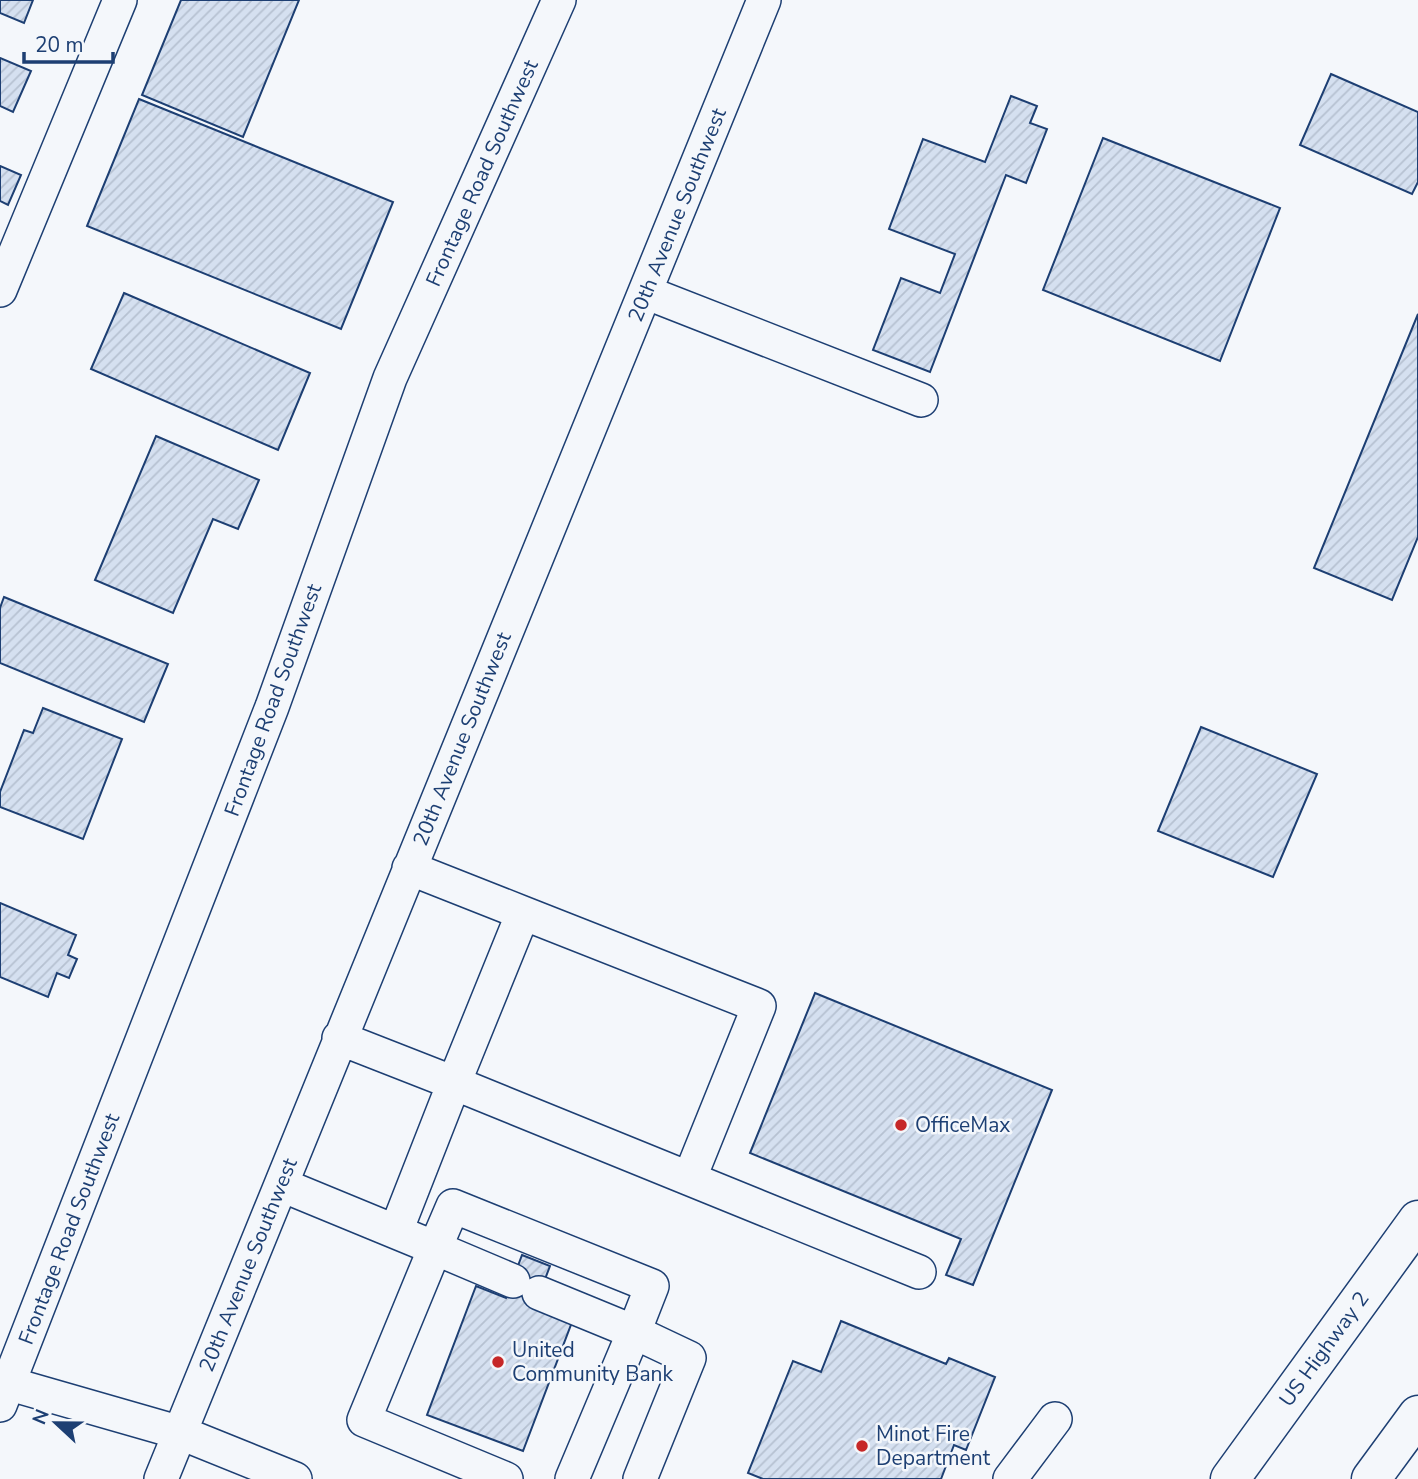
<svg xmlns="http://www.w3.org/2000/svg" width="1418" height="1479" font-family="'Nunito Sans',sans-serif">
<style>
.building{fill:url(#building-hatch);stroke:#1d3f73;stroke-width:2}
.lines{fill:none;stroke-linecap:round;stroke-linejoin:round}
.minor-casing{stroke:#1d3f73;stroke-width:36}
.highway-casing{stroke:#1d3f73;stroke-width:41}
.minor{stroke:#f4f7fb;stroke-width:33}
.highway{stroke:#f4f7fb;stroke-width:38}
.poi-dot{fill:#c62828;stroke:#f4f7fb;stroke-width:2.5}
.labels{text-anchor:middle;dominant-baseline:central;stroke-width:5;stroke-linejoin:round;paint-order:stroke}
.street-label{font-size:21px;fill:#1d3f73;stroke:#f4f7fb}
.poi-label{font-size:21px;fill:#1d3f73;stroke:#f4f7fb;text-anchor:start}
</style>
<defs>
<pattern id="building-hatch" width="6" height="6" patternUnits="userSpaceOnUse" patternTransform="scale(1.75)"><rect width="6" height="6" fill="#d5e0f0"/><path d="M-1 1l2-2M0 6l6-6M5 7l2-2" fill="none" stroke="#b6c1d1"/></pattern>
</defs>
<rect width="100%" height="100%" fill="#f4f7fb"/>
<path class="building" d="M0 0H33L24 23 0 13Z
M181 0H299L243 137 142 95Z
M0 58 31 71 13 112 0 106Z
M1331 74 1418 112V182L1412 194 1300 145Z
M1011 96 1037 106 1030 123 1047 129 1026 183 1006 175 930 372 873 350 901 278 940 293 955 254 889 229 923 139 985 162Z
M139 99 393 202 341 329 87 226Z
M1103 138 1280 208 1220 361 1043 290Z
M0 166 21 175 8 205 0 201Z
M124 293 310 373 278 450 91 369Z
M1418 314V537L1392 600 1314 568Z
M156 436 259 480 238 529 213 519 173 613 95 580Z
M4 597 168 664 144 722 0 663V608Z
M43 708 122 739 83 839 0 807V792L24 730 33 733Z
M1201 727 1317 774 1273 877 1158 831Z
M0 903 76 935 68 955 77 959 69 978 57 973 48 997 0 977Z
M815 993 1052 1090 973 1285 946 1275 961 1239 750 1153Z
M522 1255 550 1266 534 1308 572 1322 523 1451 427 1415 476 1286 506 1298Z
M841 1321 946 1364 949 1358 995 1377 966 1450 954 1445 941 1479H763L748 1473 793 1361 821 1372Z"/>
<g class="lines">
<defs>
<path id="minor" d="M0 290 120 0
M645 292 921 400
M523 913 759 1006 690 1177
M339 1038 454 1083 523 913 409 868
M282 1185 435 1248 364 1420 506 1479
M396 1231 454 1083 919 1272
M513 1281 435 1248 453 1206 652 1286 634 1332 539 1293
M0 1381 181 1433 295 1479
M0 1405 272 707 390 378 559 0
M161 1479 764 0
M572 1479 634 1332 689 1358 640 1479
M1010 1479 1055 1419"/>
<path id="highway" d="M1230 1479 1418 1220
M1371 1479 1418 1415"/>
</defs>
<use href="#minor" class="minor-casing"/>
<use href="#highway" class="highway-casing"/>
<use href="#minor" class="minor"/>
<use href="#highway" class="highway"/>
</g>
<g class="poi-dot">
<circle cx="901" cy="1125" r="7"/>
<circle cx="498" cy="1362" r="7"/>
<circle cx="862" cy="1446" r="7"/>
</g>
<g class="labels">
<g class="street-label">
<text transform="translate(482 173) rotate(-66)">Frontage Road Southwest</text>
<text transform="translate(677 215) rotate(-68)">20th Avenue Southwest</text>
<text transform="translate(273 700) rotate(-70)">Frontage Road Southwest</text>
<text transform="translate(462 739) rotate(-68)">20th Avenue Southwest</text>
<text transform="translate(69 1229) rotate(-69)">Frontage Road Southwest</text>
<text transform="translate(248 1265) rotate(-68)">20th Avenue Southwest</text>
<text transform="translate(1324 1349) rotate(-54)">US Highway 2</text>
</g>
<g class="poi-label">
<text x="915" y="1125">OfficeMax</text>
<text x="512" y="1350">United<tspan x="512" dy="24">Community Bank</tspan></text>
<text x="876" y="1434">Minot Fire<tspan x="876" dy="24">Department</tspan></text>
</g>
</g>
<g transform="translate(56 1423) rotate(292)" stroke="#f4f7fb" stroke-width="5" paint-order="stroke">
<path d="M0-5L12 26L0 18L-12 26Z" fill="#1d3f73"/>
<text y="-10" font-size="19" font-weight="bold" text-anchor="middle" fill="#1d3f73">N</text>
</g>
<path d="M24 52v10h89v-10" fill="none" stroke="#1d3f73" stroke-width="3.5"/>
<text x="35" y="52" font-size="21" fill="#1d3f73" stroke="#f4f7fb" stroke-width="5" paint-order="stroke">20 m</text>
</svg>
